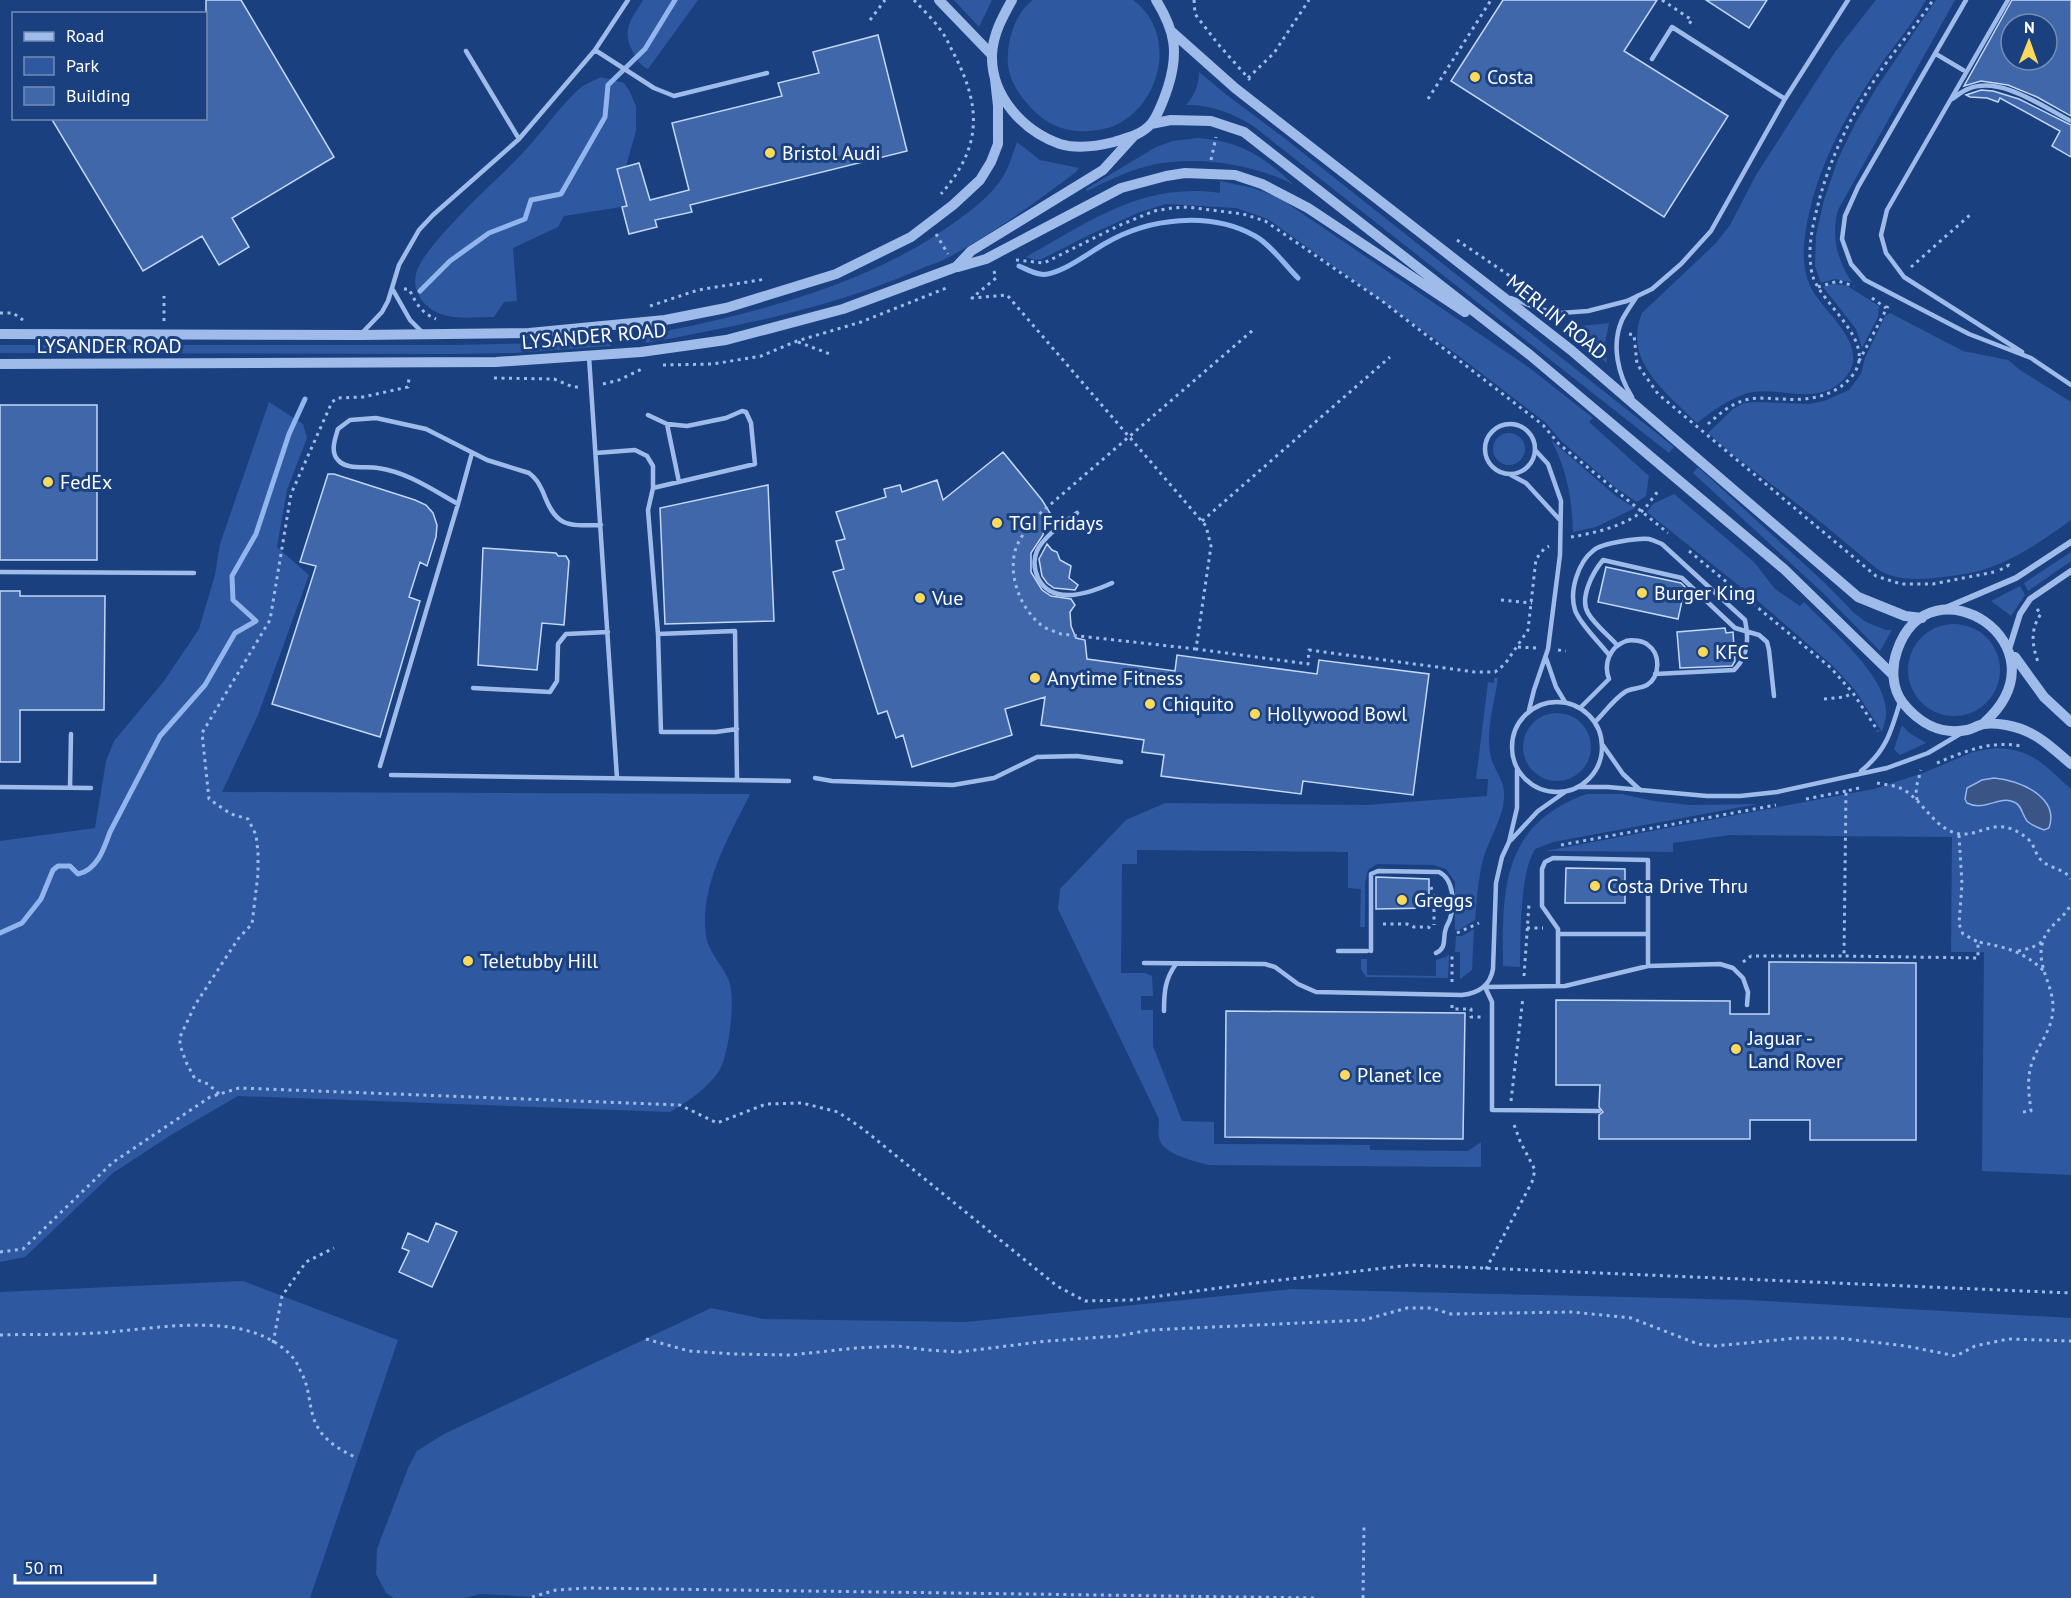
<svg xmlns="http://www.w3.org/2000/svg" width="2071" height="1598" font-family="'PT Sans',sans-serif">
<style>
.green{fill:#2e589f}
.water{fill:#3a5585;stroke:#91b5ec;stroke-width:1.5}
.lines{fill:none;stroke-linecap:round;stroke-linejoin:round}
.stream{stroke:#91b5ec;stroke-width:5}
.building{fill:#3f67a9;stroke:#c3d7f7;stroke-width:1.5;fill-rule:evenodd}
.path{stroke:#9fbbea;stroke-width:3;stroke-dasharray:3 4.5;stroke-linecap:butt}
.service{stroke:#9fbbea;stroke-width:4.5}
.minor{stroke:#9fbbea;stroke-width:6}
.tertiary{stroke:#9fbbea;stroke-width:10}
.poi-dot{fill:#fbd95b;stroke:#1b4080;stroke-width:2}
.labels{text-anchor:middle;dominant-baseline:central;stroke-width:6;stroke-linejoin:round;paint-order:stroke}
.poi-label{font-size:20px;fill:#fff;stroke:#1b4080;text-anchor:start}
.street-label{font-size:20px;fill:#fff;stroke:#1b4080}
</style>
<rect width="100%" height="100%" fill="#1b4080"/>
<path class="green" d="M643 0H698L648 69C640 65 638 61 633 52 621 30 631 20 643 0Z
M954 0H992L979 27Z
M1033 0H1133C1177 32 1163 102 1116 125 1107 129 1098 130 1089 131 1067 133 1047 125 1032 109 1020 96 1011 84 1008 66 1006 43 1014 14 1033 0Z
M1876 0H1926C1913 24 1894 45 1879 67 1842 119 1810 181 1804 245 1803 261 1805 279 1814 293 1829 317 1872 349 1844 379 1816 408 1779 385 1748 393 1728 399 1713 411 1697 423 1667 393 1622 361 1642 313L1716 243 1730 225 1756 175 1835 52Z
M1936 0H1955L1838 210C1831 235 1837 261 1852 282L1834 279 1821 283 1815 266 1816 235 1824 200 1838 159 1856 122 1877 87Z
M1199 72 1228 96 1283 137 1674 447 1669 453 1252 125C1230 112 1211 105 1186 105 1195 95 1199 84 1199 72Z
M601 77 624 83 629 90 636 106V131L626 166 617 169 627 206 564 216 558 227 513 248 517 301 504 302 494 317C479 317 462 319 448 316 429 313 411 295 416 274 422 247 494 182 516 160 538 138 555 112 577 91 583 85 593 81 601 77Z
M1198 138C1241 141 1264 157 1294 185 1253 164 1202 156 1156 164 1132 169 1109 180 1087 191L1086 189 1156 147 1173 141Z
M1017 142 1040 160 1079 168 1076 172C1036 202 995 232 951 256 941 262 929 265 918 270 832 308 738 326 646 343L645 335C750 315 868 286 955 222 973 209 992 195 1004 175 1010 165 1013 152 1017 142Z
M1220 181 1253 188 1278 197 1531 369 1593 418 1589 422 1649 476 1646 496 1637 502 1616 488 1561 441 1545 422 1460 357 1268 219 1236 208 1166 204 1140 212 1087 236 1042 259 1035 260 1026 257C1091 221 1142 182 1220 193Z
M1832 284 1844 285 1849 287 1879 306 1878 317 1862 348 1856 329 1823 287Z
M1890 313 1963 351 2008 360 2020 370 2071 402V520C2044 540 2012 562 1979 571 1964 575 1949 576 1934 578 1914 580 1893 580 1876 568L1822 523 1732 454 1708 433 1733 409 1744 403 1757 402 1809 404 1824 401 1849 390 1861 374 1865 358 1885 316Z
M1609 323 1605 343 1607 363 1561 328Z
M610 338 611 346 514 353 450 354 0 353V345H454L549 343Z
M269 402 303 424 307 438 287 490 277 547 309 575 258 715 222 792 750 794C729 837 699 886 706 936 708 952 724 967 729 981 736 999 729 1055 719 1071 707 1089 688 1101 670 1112L238 1096 171 1135 113 1173 25 1257 0 1262V841L95 828 106 761 114 741 164 681 199 629 215 575 220 544Z
M1493 449a16 16 0 1 1 32 0a16 16 0 1 1-32 0Z
M1551 440 1617 497 1635 508 1596 527 1573 532C1572 499 1567 469 1551 440Z
M1698 467 1826 584 1854 613 1866 622 1886 630H1892L1880 651 1824 594 1693 473Z
M1674 494 1754 562 1775 589 1800 606 1804 602C1829 628 1883 672 1886 709 1887 717 1884 725 1882 732L1855 690 1833 666 1758 601 1647 512 1653 504Z
M2071 552V561L2028 591 2024 583Z
M2020 586 2025 595 2011 616 1991 601Z
M1908 670a46 46 0 1 1 92 0a46 46 0 1 1-92 0Z
M1494 678H1498C1495 701 1486 728 1490 752 1492 770 1506 779 1504 799 1502 820 1490 837 1484 856 1478 877 1477 899 1475 920L1459 930H1455V882L1446 869 1433 865 1377 864 1368 870 1365 883V927H1360L1361 889 1348 888V852L1137 850V864H1122L1121 973H1145L1152 976 1153 996H1141V1010H1153V1046L1182 1121 1214 1122V1144L1370 1145V1150L1468 1151 1481 1142V1167L1209 1165C1195 1161 1163 1155 1159 1138 1158 1133 1159 1124 1159 1119L1058 909 1060 889 1126 820 1165 803 1366 805 1487 796 1488 779H1476L1488 682 1494 683Z
M1523 747a34 34 0 1 1 68 0a34 34 0 1 1-68 0Z
M1902 725 1908 732 1926 743 1900 755 1894 749Z
M1995 748C2033 749 2044 765 2071 789V1175L1982 1171 1984 952H1951L1952 837 1730 835 1673 843V852L1545 851 1874 789 1923 773 1973 752Z
M1587 794H1622L1654 801 1690 805 1758 804 1553 842 1535 849C1519 876 1521 935 1520 967L1503 966C1502 889 1502 824 1587 794Z
M1474 929 1472 970 1460 979V952H1455L1456 936H1462Z
M1449 954 1448 978 1366 977 1361 969V959H1367V975L1436 976V960L1446 957Z
M243 1281 398 1340 310 1598H0V1292Z
M1292 1289 1747 1300 2071 1318V1598H554L481 1594 464 1598H394L386 1593 376 1574 377 1549 408 1468 417 1451 444 1434 711 1308 764 1319 966 1322Z"/>
<path class="water" d="M1994 778C2019 780 2060 797 2049 828L2044 830C2039 828 2031 825 2027 821 2022 815 2022 805 2014 802 1999 795 1985 812 1967 803L1965 799 1967 788 1982 780Z"/>
<g class="lines">
<path class="stream" d="M1019 266C1026 269 1033 273 1040 274 1057 278 1091 251 1106 243 1149 218 1210 211 1255 236 1270 244 1286 266 1298 278
M420 291 450 261 489 233 525 219 531 200 561 194 605 117 608 85 645 49 675 0
M0 933 22 923 41 899 53 870 58 866H70L78 874C97 870 104 849 110 832L160 736 205 685 235 633 256 621 233 600 232 576 256 534 289 434 305 399"/>
</g>
<path class="building" d="M206 0H241L334 157 232 218 249 247 219 265 202 236 143 271 51 118H206Z
M1503 0H1657L1624 51 1728 116 1664 217 1451 81Z
M1706 0H1767L1749 28Z
M2012 0H2071V116L2037 97 2008 85 1981 81 1964 86ZM2011 24H2047V60H2011Z
M878 35 907 151 690 205 692 212 655 220 657 227 629 234 622 207 627 206 617 169 639 163 650 200 689 190 672 123 782 96 778 83 819 73 813 52Z
M1981 90 1993 91 2019 99 2071 125V157L2052 146 2060 131 2000 98 1998 102 1987 98 1970 97 1966 95Z
M0 405H97V560H0Z
M1003 452 1042 500 1050 513 1045 525 1043 535 1031 553V572L1042 590 1051 596 1071 599 1075 605 1070 612 1071 626 1076 638 1085 640 1087 659 1175 671 1177 655 1317 674 1319 660 1429 674 1413 795 1303 781 1301 794 1161 776 1164 755 1142 752 1144 740 1041 725 1045 697 1005 709 1012 735 912 767 903 735 896 738 887 711 878 714 833 572 844 569 836 541 845 539 836 512 886 497 884 489 900 485 902 492 937 480 943 500Z
M328 474H334L415 500 426 505 433 513 437 525 436 537 427 566 420 562 409 597 420 601 380 737 272 704 316 566 300 562Z
M768 485 774 621 665 624 660 508Z
M1047 544 1052 550 1057 552 1060 560 1071 566 1069 578 1078 585 1075 590 1054 588 1047 583 1042 576 1039 559Z
M483 548 556 553 558 556H566L569 561 564 625 542 623 537 670 478 665Z
M1606 567 1681 583 1685 587 1678 619 1598 602Z
M0 591H20V596H105L104 710H20V762H0Z
M1725 628 1726 633 1733 632 1735 661 1732 666 1680 668 1677 632Z
M1566 868 1625 869V903H1565Z
M1376 877 1429 879V908L1376 909Z
M1769 962 1916 963V1140H1810V1120H1750V1139H1599V1115L1603 1112 1599 1107 1600 1085H1556V1000L1730 1001V1014H1769Z
M1226 1011 1465 1013 1463 1139 1225 1137Z
M436 1223 457 1232 432 1287 399 1272 409 1251 402 1248 408 1233 428 1242Z"/>
<g class="lines">
<path class="path" d="M914 0C922 9 932 18 939 28 946 36 950 47 955 56 982 109 981 148 941 194
M1194 0 1195 14 1218 44 1250 80
M1662 0 1692 20 1689 24
M870 20 885 0
M1248 78 1274 53 1309 0
M1428 99 1491 0
M1211 160 1216 137
M936 234 948 254
M1457 240 1538 295
M1016 260 1044 263 1118 226 1154 211 1172 208 1187 207 1243 214 1265 221 1382 301 1543 425 1559 444 1668 533
M1911 267 1971 214
M994 271 996 278 972 298 1007 295 1206 526 1211 546 1196 649 1308 664 1309 650 1475 672H1495L1505 664 1528 630 1536 559 1544 549 1549 546
M1818 287 1838 281 1854 286
M404 289H409C416 303 421 313 436 319
M1872 298 1886 308
M650 306 698 290 766 279
M0 313H13L23 320
M164 321V296
M1629 334 1634 335 1637 364 1658 394 1876 576 1901 584H1933L1994 572
M798 342 830 354
M1859 361 1888 306
M663 365 713 364 761 356 797 341 861 322 949 287
M494 378 554 379 573 387H579
M603 384 619 380 644 368
M1708 424C1720 413 1733 402 1750 399 1760 397 1771 399 1782 399 1807 401 1835 397 1852 376 1879 343 1823 306 1813 277 1811 272 1811 265 1810 259 1809 238 1815 216 1820 197 1833 150 1856 106 1884 66 1900 44 1918 23 1933 0
M1202 521 1390 357
M1571 537C1594 533 1621 527 1640 513 1647 507 1653 497 1659 490
M1689 551 1831 668 1853 693 1878 731
M2000 570 2009 565 2011 569
M1501 600 1532 603
M2037 609 2041 614C2030 629 2032 645 2038 662
M1518 647 1537 648
M1196 649 1061 634C1054 631 1045 629 1040 624 1022 609 1010 581 1014 556 1016 541 1028 528 1037 516L1253 330
M1558 650 1566 651
M1824 699 1844 697 1853 693
M1937 763C1963 752 1991 740 2020 746
M1877 783C1886 785 1896 785 1904 790 1921 800 1930 820 1948 830 1978 846 1993 808 2029 840 2035 846 2035 854 2041 860 2050 869 2064 868 2071 879
M1859 788 1846 791 1844 956 1978 958V942C2005 947 2023 951 2044 971
M1806 799 1846 791
M1917 800 1916 788 1921 770
M1959 835 1962 884 1959 924 1963 934 1978 942
M1561 845 1776 805
M1431 887 1434 896V925
M1383 924H1407L1414 927H1428L1433 930
M1527 928H1543
M1457 933 1479 923
M2018 951 2031 948 2042 942
M1743 962 1751 956H1844
M1524 976 1529 904
M1452 982V956
M1452 1005V1009H1471V1017H1481
M219 1094 208 1084 195 1079 186 1062 180 1045V1037L195 1005 238 939 252 924 258 874V852L256 835 248 819 231 814 209 799 202 733 270 620 291 494 332 402 338 398 363 397 408 387 409 378
M1511 1101 1523 997
M2023 1112 2031 1111C2029 1094 2026 1077 2033 1060 2040 1042 2052 1030 2053 1009 2054 985 2035 965 2043 941 2048 925 2064 919 2071 904
M0 1252 23 1249 112 1163 210 1097 239 1088 680 1105 717 1123 766 1104 802 1103 838 1112 863 1129 1057 1286 1085 1301 1131 1300 1263 1282 1411 1265 2071 1293
M1486 1269 1532 1182 1535 1170 1520 1141 1513 1122
M0 1335C32 1334 64 1335 96 1333 155 1330 251 1306 295 1360 298 1365 300 1371 303 1376 309 1389 309 1403 313 1416 319 1438 338 1449 357 1458
M646 1339 689 1351 735 1354 791 1355 856 1348 898 1346 927 1350 959 1352 1047 1341 1118 1336 1150 1330 1364 1320 1407 1308H1431L1451 1314 1571 1312 1631 1318 1698 1344 1715 1346 1797 1338H1838L1906 1346 1956 1356 1975 1346 2008 1339 2071 1341
M273 1343 282 1296 306 1262 334 1248
M532 1597 556 1590 589 1588 1315 1598
M1363 1598 1364 1525"/>
<path class="service" d="M1966 0 1858 187 1845 216 1842 239 1851 264 1865 280 1969 334 2031 358 2071 385
M2008 0 1887 210 1881 235 1886 253 1904 277 2022 352
M595 50 654 88 674 96 767 73
M466 51 519 139
M1936 54 1963 70
M1652 59 1672 27 1785 99
M1952 99C1957 96 1962 91 1968 89 2000 75 2043 107 2071 121
M393 290 410 320 422 332
M1511 298 1539 309 1561 313 1588 311 1627 301 1652 289 1681 264 1711 231 1785 99 1848 0
M362 333 382 312 388 301 399 265 419 230 433 215 519 139 595 50 628 0
M589 357 617 778
M1632 397C1618 375 1611 345 1622 320 1626 312 1632 304 1637 296
M648 415 667 424
M1485 449a25 25 0 1 1 50 0a25 25 0 1 1-50 0Z
M596 453 635 450 647 456 653 466V488L648 510 658 634 661 732H716L737 729
M1511 475 1526 483 1559 519
M653 488 755 464 751 423 746 412 742 411 726 418 687 426 667 424 679 482
M458 504C433 490 407 472 378 468 366 466 346 470 338 460 330 452 335 439 338 429L350 420 376 418 426 429 487 460 529 473C537 479 539 484 543 492 556 527 566 526 601 525
M1077 513C1064 523 1044 536 1037 551 1033 560 1034 569 1038 578 1052 606 1090 593 1112 583
M0 572 194 573
M658 634 735 631 737 780
M1617 645C1608 635 1595 625 1588 613 1579 598 1593 572 1603 560L1682 578 1735 628 1759 635 1767 642 1769 650 1774 696
M1609 655C1600 643 1579 623 1575 610 1569 591 1578 562 1594 550 1602 543 1638 538 1649 539 1653 540 1657 542 1662 544L1745 620C1749 638 1748 657 1734 670L1655 674
M1546 658 1556 687 1565 702
M473 688 550 692 557 681 558 644 566 634 608 632
M1512 747a45 45 0 1 1 90 0a45 45 0 1 1-90 0Z
M1580 708 1609 679C1603 663 1610 647 1626 641 1632 639 1644 641 1648 645 1661 654 1660 677 1647 685 1640 689 1630 688 1625 692 1614 699 1604 713 1595 722
M1529 710 1534 690 1548 649 1560 555 1561 501 1548 464 1536 451
M1602 744 1623 774 1640 790
M380 766 458 504 472 453
M1861 771C1886 751 1891 732 1900 702
M391 775 789 781
M815 778 832 781 953 785 994 778 1037 757 1077 756 1121 762
M0 787 91 788
M1578 787H1608L1707 796H1740L1777 792 1887 768 1928 753 1960 734
M70 788 71 734
M1511 840 1538 811 1565 792
M1559 934H1648
M1338 951H1367
M1371 951V874L1378 871 1439 872C1454 879 1455 905 1450 919 1449 922 1447 925 1446 928 1442 938 1448 947 1436 953
M1144 963 1265 964 1275 967 1298 984 1316 992 1462 995C1479 993 1490 986 1493 969L1496 883 1502 857 1509 842 1517 808V769
M1558 986V929L1542 906V869L1545 862 1553 858 1648 860V966
M1164 1011C1164 992 1165 979 1176 964
M1599 1111 1492 1110V1002L1485 987 1565 986 1648 966 1720 964 1733 968 1743 978 1748 992 1747 1005"/>
<path class="minor" d="M1943 609 2016 578 2071 542
M2010 646 2020 614 2030 599 2071 571"/>
<path class="tertiary" d="M939 0 992 55
M1012 0C1002 18 993 34 992 55 991 96 1023 131 1060 144 1076 149 1098 146 1114 142 1127 138 1141 135 1151 124 1159 114 1164 99 1168 87 1179 52 1175 31 1156 0
M1172 32 1235 88 1571 350 1858 597 1905 616 1922 618
M1151 124 1171 120 1211 121 1244 132 1530 355 1784 569 1893 675
M958 267 986 259 1121 188 1166 176 1185 173 1235 175 1262 184 1308 208 1465 312
M0 334 360 335 529 333 665 320 726 308 836 274 911 237 953 205 980 180 991 162 998 144V106L995 79
M0 364 496 362 641 352 726 340 843 309 956 267 971 251 1103 170 1133 137
M2015 657 2044 697 2071 722
M1984 723C2071 645 1929 555 1897 651 1891 668 1892 689 1903 703 1919 723 1941 735 1967 730 1972 729 1978 725 1984 724 1990 723 2000 724 2006 725 2035 730 2050 746 2071 764"/>
</g>
<g class="poi-dot">
<circle cx="1475" cy="77" r="6"/>
<circle cx="770" cy="153" r="6"/>
<circle cx="48" cy="482" r="6"/>
<circle cx="997" cy="523" r="6"/>
<circle cx="1642" cy="593" r="6"/>
<circle cx="920" cy="598" r="6"/>
<circle cx="1703" cy="652" r="6"/>
<circle cx="1035" cy="678" r="6"/>
<circle cx="1150" cy="704" r="6"/>
<circle cx="1255" cy="714" r="6"/>
<circle cx="1595" cy="886" r="6"/>
<circle cx="1402" cy="900" r="6"/>
<circle cx="468" cy="961" r="6"/>
<circle cx="1736" cy="1049" r="6"/>
<circle cx="1345" cy="1075" r="6"/>
</g>
<g class="labels">
<g class="poi-label">
<text x="1487" y="77">Costa</text>
<text x="782" y="153">Bristol Audi</text>
<text x="60" y="482">FedEx</text>
<text x="1009" y="523">TGI Fridays</text>
<text x="1654" y="593">Burger King</text>
<text x="932" y="598">Vue</text>
<text x="1715" y="652">KFC</text>
<text x="1047" y="678">Anytime Fitness</text>
<text x="1162" y="704">Chiquito</text>
<text x="1267" y="714">Hollywood Bowl</text>
<text x="1607" y="886">Costa Drive Thru</text>
<text x="1414" y="900">Greggs</text>
<text x="480" y="961">Teletubby Hill</text>
<text x="1748" y="1038">Jaguar -<tspan x="1748" dy="23">Land Rover</tspan></text>
<text x="1357" y="1075">Planet Ice</text>
</g>
<g class="street-label">
<text transform="translate(1557 317) rotate(39)">MERLIN ROAD</text>
<text transform="translate(594 336) rotate(-5)">LYSANDER ROAD</text>
<text x="109" y="346">LYSANDER ROAD</text>
</g>
</g>
<rect x="12" y="12" width="195" height="108" fill="#1b4080" stroke="#768cb3" stroke-width="1.5"/>
<rect x="24" y="32" width="30" height="9" fill="#9fbbea" stroke="#768cb3" stroke-width="1.5"/>
<text x="66" y="42" font-size="18" fill="#ffffff">Road</text>
<rect x="24" y="57" width="30" height="18" fill="#2e589f" stroke="#768cb3" stroke-width="1.5"/>
<text x="66" y="72" font-size="18" fill="#ffffff">Park</text>
<rect x="24" y="87" width="30" height="18" fill="#3f67a9" stroke="#768cb3" stroke-width="1.5"/>
<text x="66" y="102" font-size="18" fill="#ffffff">Building</text>
<g transform="translate(2029 42) rotate(1)"><circle r="28" fill="#1b4080" stroke="#768cb3" stroke-width="1.5"/>
<path d="M0-4.5L10 22L0 15L-10 22Z" fill="#fbd95b"/>
<text y="-9" font-size="16" font-weight="bold" text-anchor="middle" fill="#ffffff">N</text>
</g>
<path d="M15 1574v9h140v-9" fill="none" stroke="#ffffff" stroke-width="3"/>
<text x="24" y="1574" font-size="18" fill="#ffffff" stroke="#1b4080" stroke-width="4.5" paint-order="stroke">50 m</text>
</svg>
